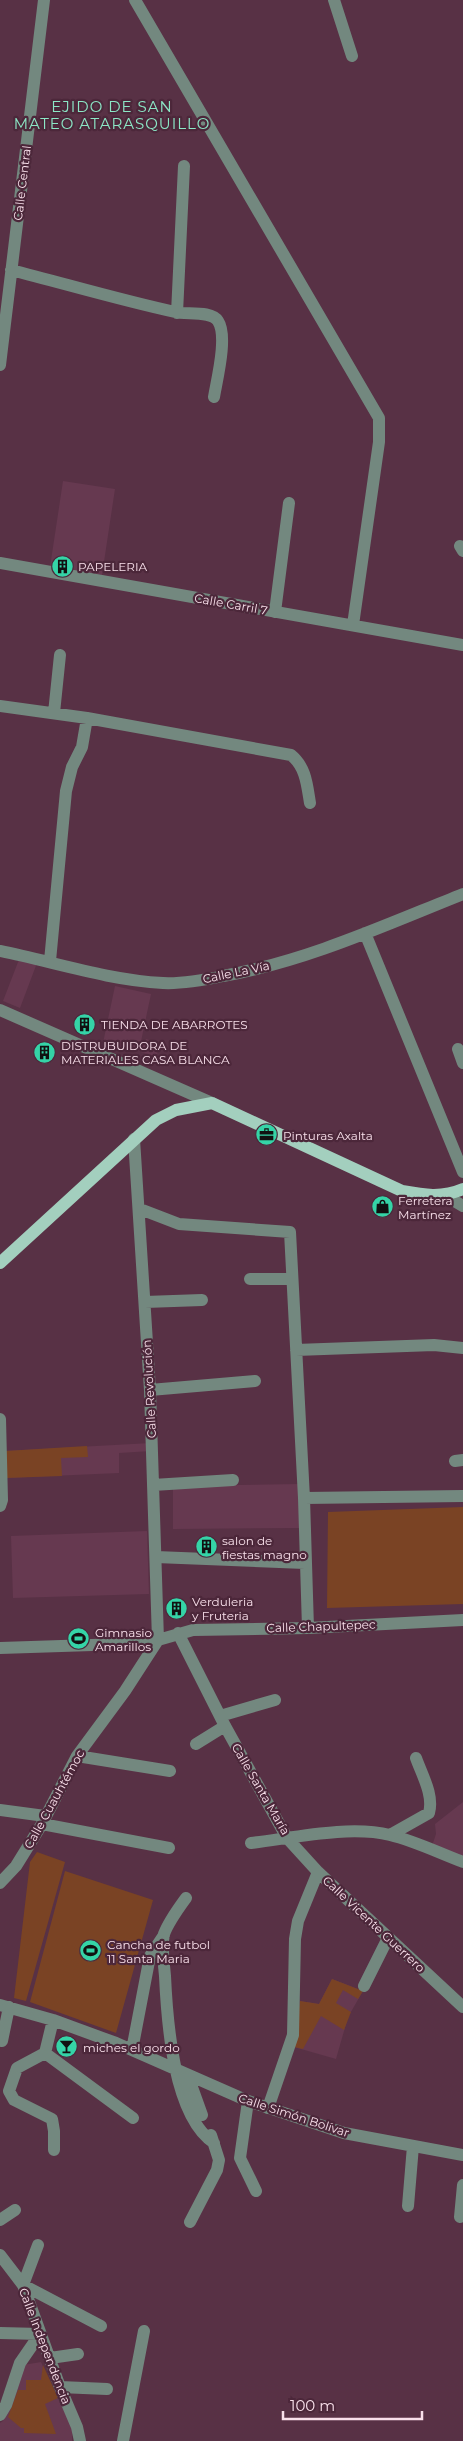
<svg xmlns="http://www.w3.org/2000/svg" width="463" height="2441" font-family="Montserrat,sans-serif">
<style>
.built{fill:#663950}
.green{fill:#7a4324}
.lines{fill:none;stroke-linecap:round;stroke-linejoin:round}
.minor{stroke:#73887f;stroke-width:12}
.major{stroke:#a3cfbe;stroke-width:12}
.labels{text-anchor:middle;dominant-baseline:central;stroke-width:4.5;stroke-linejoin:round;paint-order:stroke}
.street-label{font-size:12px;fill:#f9e0eb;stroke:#4c273a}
.poi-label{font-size:12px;fill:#f9e0eb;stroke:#4c273a;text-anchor:start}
.quarter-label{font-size:15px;letter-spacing:1px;fill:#8ce7c6;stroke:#4c273a}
</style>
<rect width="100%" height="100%" fill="#583145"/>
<path class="built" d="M63 481 115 489 102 575 50 567Z
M20 957 37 963 20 1008 3 1001Z
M115 986 151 994 139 1051 103 1043Z
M146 1039 161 1044 156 1057 141 1052Z
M151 1443V1451L119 1453V1473L6 1478 5 1451Z
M300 1484V1528L173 1529V1486Z
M147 1531 149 1594 13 1598 11 1536Z
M463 1802V1856L432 1846 436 1834 435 1824Z
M332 1979 363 1991 348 2017 336 2059 294 2047 300 2001 319 2004Z
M41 2362 72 2428V2441H0V2423L3 2421 23 2365Z"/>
<path class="green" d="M87 1446 88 1457 61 1458 62 1476 6 1478 5 1451Z
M463 1507V1604L327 1608 328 1512Z
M37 1852 65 1862 26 2001 14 1998 30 1862Z
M65 1871 153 1900 116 2033 30 2002Z
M332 1979 363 1991 358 1999 343 1990 336 2003 351 2012 344 2030 321 2016 303 2049 294 2047 300 2001 319 2004Z
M43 2365 58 2398 45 2404 56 2434 24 2433V2428H21L8 2417 18 2390H26V2380H41Z"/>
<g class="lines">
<path class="minor" d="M135 0 379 418V442L353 625
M334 0 352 56
M11 270C66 284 120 300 175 312 186 315 211 310 218 321 228 336 217 379 214 397
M177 313 184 166
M0 365 44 0
M460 546 463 551
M0 563 463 645
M275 612 289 503
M0 706 87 718 291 755C306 767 307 785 310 803
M54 713 60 655
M365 933 463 1172
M0 951C54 962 108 980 163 983 183 984 204 980 223 976 307 961 385 925 463 894
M50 961 66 791 72 767 82 747 87 718
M0 1010 212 1103
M458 1049 463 1063
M446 1196 463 1206
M140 1209 179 1224 290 1232 304 1498 308 1628
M250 1279H292
M145 1302 202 1300
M296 1350 434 1345 463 1348
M150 1390 255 1381
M0 1419 2 1500 0 1506
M455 1461 463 1460
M153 1485 233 1480
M304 1498 463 1496
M156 1557 305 1563
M178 1633 225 1726 287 1838 318 1872 463 2007
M0 1648 123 1644 158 1640 193 1630 308 1628 463 1620
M220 1716 275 1700
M196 1744 225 1726
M77 1756 170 1771
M0 1810 45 1816
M42 1824 169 1848
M390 1835 429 1813C434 1795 422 1775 416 1758
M251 1843C293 1838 349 1825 390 1835 415 1841 439 1853 463 1862
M0 1883 16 1866 42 1824 77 1756 125 1691 158 1640 150 1390 134 1139
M186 1898C178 1909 169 1921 164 1934 161 1946 164 1963 165 1976 167 2020 173 2116 214 2143
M364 1986 388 1938
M0 2005 53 2020 116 2043 248 2101 344 2133 463 2155
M2 2041 9 2007
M132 2050 150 1956 164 1935
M45 2053 17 2068 9 2091 14 2100 52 2119 54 2131V2150
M45 2053 133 2118
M45 2053 53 2020
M188 2076 202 2115
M248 2101 240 2158 256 2191
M268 2108 293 2035 295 1939 298 1921 318 1872
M408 2206 413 2146
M460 2217 463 2185
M0 2220 15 2210
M190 2222 217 2170 219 2160 211 2135
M38 2245 23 2285 101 2326
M0 2255 23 2285 60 2387 77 2427 80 2441
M0 2333 40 2334
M50 2358 78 2354
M60 2387 107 2389
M0 2415 6 2405 20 2363 40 2334
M123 2441 144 2331"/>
<path class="major" d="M0 1263 156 1120 176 1110 212 1103 402 1191C424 1195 442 1198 463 1189"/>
</g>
<defs>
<symbol id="building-disc" viewBox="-11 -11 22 22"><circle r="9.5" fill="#35d4a7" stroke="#4c273a"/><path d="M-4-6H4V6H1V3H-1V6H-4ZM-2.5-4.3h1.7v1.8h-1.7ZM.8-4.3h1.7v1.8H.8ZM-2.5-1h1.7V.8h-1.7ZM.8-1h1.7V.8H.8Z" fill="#111"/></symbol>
<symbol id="office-disc" viewBox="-11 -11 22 22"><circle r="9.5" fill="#35d4a7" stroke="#4c273a"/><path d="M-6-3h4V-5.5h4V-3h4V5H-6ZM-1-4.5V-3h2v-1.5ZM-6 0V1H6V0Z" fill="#111"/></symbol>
<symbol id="shop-disc" viewBox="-11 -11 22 22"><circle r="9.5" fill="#35d4a7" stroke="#4c273a"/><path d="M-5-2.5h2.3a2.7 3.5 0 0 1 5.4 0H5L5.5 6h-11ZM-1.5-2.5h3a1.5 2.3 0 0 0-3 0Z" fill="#111"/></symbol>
<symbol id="stadium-disc" viewBox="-11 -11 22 22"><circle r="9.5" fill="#35d4a7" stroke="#4c273a"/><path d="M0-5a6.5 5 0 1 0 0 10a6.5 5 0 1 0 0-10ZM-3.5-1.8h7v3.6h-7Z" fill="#111"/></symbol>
<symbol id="bar-disc" viewBox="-11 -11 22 22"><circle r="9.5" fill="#35d4a7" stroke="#4c273a"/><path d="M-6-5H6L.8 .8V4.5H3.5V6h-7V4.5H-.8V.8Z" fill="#111"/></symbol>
</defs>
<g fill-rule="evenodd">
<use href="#building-disc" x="50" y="554" width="25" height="25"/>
<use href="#building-disc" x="72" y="1012" width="25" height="25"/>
<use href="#building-disc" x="32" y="1040" width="25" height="25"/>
<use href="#office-disc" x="254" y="1122" width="25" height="25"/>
<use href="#shop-disc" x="370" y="1194" width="25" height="25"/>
<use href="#building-disc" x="194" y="1534" width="25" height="25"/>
<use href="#building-disc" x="164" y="1596" width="25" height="25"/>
<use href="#stadium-disc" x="66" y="1626" width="25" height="25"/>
<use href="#stadium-disc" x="78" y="1938" width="25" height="25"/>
<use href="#bar-disc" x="54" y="2034" width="25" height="25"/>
</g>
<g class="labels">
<g class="street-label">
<text transform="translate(22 183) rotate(-83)">Calle Central</text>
<text transform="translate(231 604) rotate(10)">Calle Carril 7</text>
<text transform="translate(236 972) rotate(-12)">Calle La Vía</text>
<text transform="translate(149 1389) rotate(-93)">Calle Revolución</text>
<text transform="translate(321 1626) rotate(-2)">Calle Chapultepec</text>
<text transform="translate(261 1789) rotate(60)">Calle Santa María</text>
<text transform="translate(54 1799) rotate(-61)">Calle Cuauhtémoc</text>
<text transform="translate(374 1924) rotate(43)">Calle Vicente Guerrero</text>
<text transform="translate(294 2115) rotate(18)">Calle Simón Bolívar</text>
<text transform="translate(45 2346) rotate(69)">Calle Independencia</text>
</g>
<g class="poi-label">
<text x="78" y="566">PAPELERIA</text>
<text x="101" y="1024">TIENDA DE ABARROTES</text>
<text x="61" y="1045">DISTRUBUIDORA DE<tspan x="61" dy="14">MATERIALES CASA BLANCA</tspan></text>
<text x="283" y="1135">Pinturas Axalta</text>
<text x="398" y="1200">Ferretera<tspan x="398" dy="14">Martínez</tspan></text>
<text x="222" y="1540">salon de<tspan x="222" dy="14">fiestas magno</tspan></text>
<text x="192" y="1601">Verduleria<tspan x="192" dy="14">y Fruteria</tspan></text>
<text x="95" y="1632">Gimnasio<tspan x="95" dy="14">Amarillos</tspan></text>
<text x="107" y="1944">Cancha de futbol<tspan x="107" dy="14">11 Santa Maria</tspan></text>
<text x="83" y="2047">miches el gordo</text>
</g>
<g class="quarter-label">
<text x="112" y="106">EJIDO DE SAN<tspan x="112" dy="17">MATEO ATARASQUILLO</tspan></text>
</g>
</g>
<path d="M283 2411v8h139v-8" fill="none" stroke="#f9e0eb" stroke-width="2.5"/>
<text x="290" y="2411" font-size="15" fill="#f9e0eb" stroke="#4c273a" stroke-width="4" paint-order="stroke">100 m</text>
</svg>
